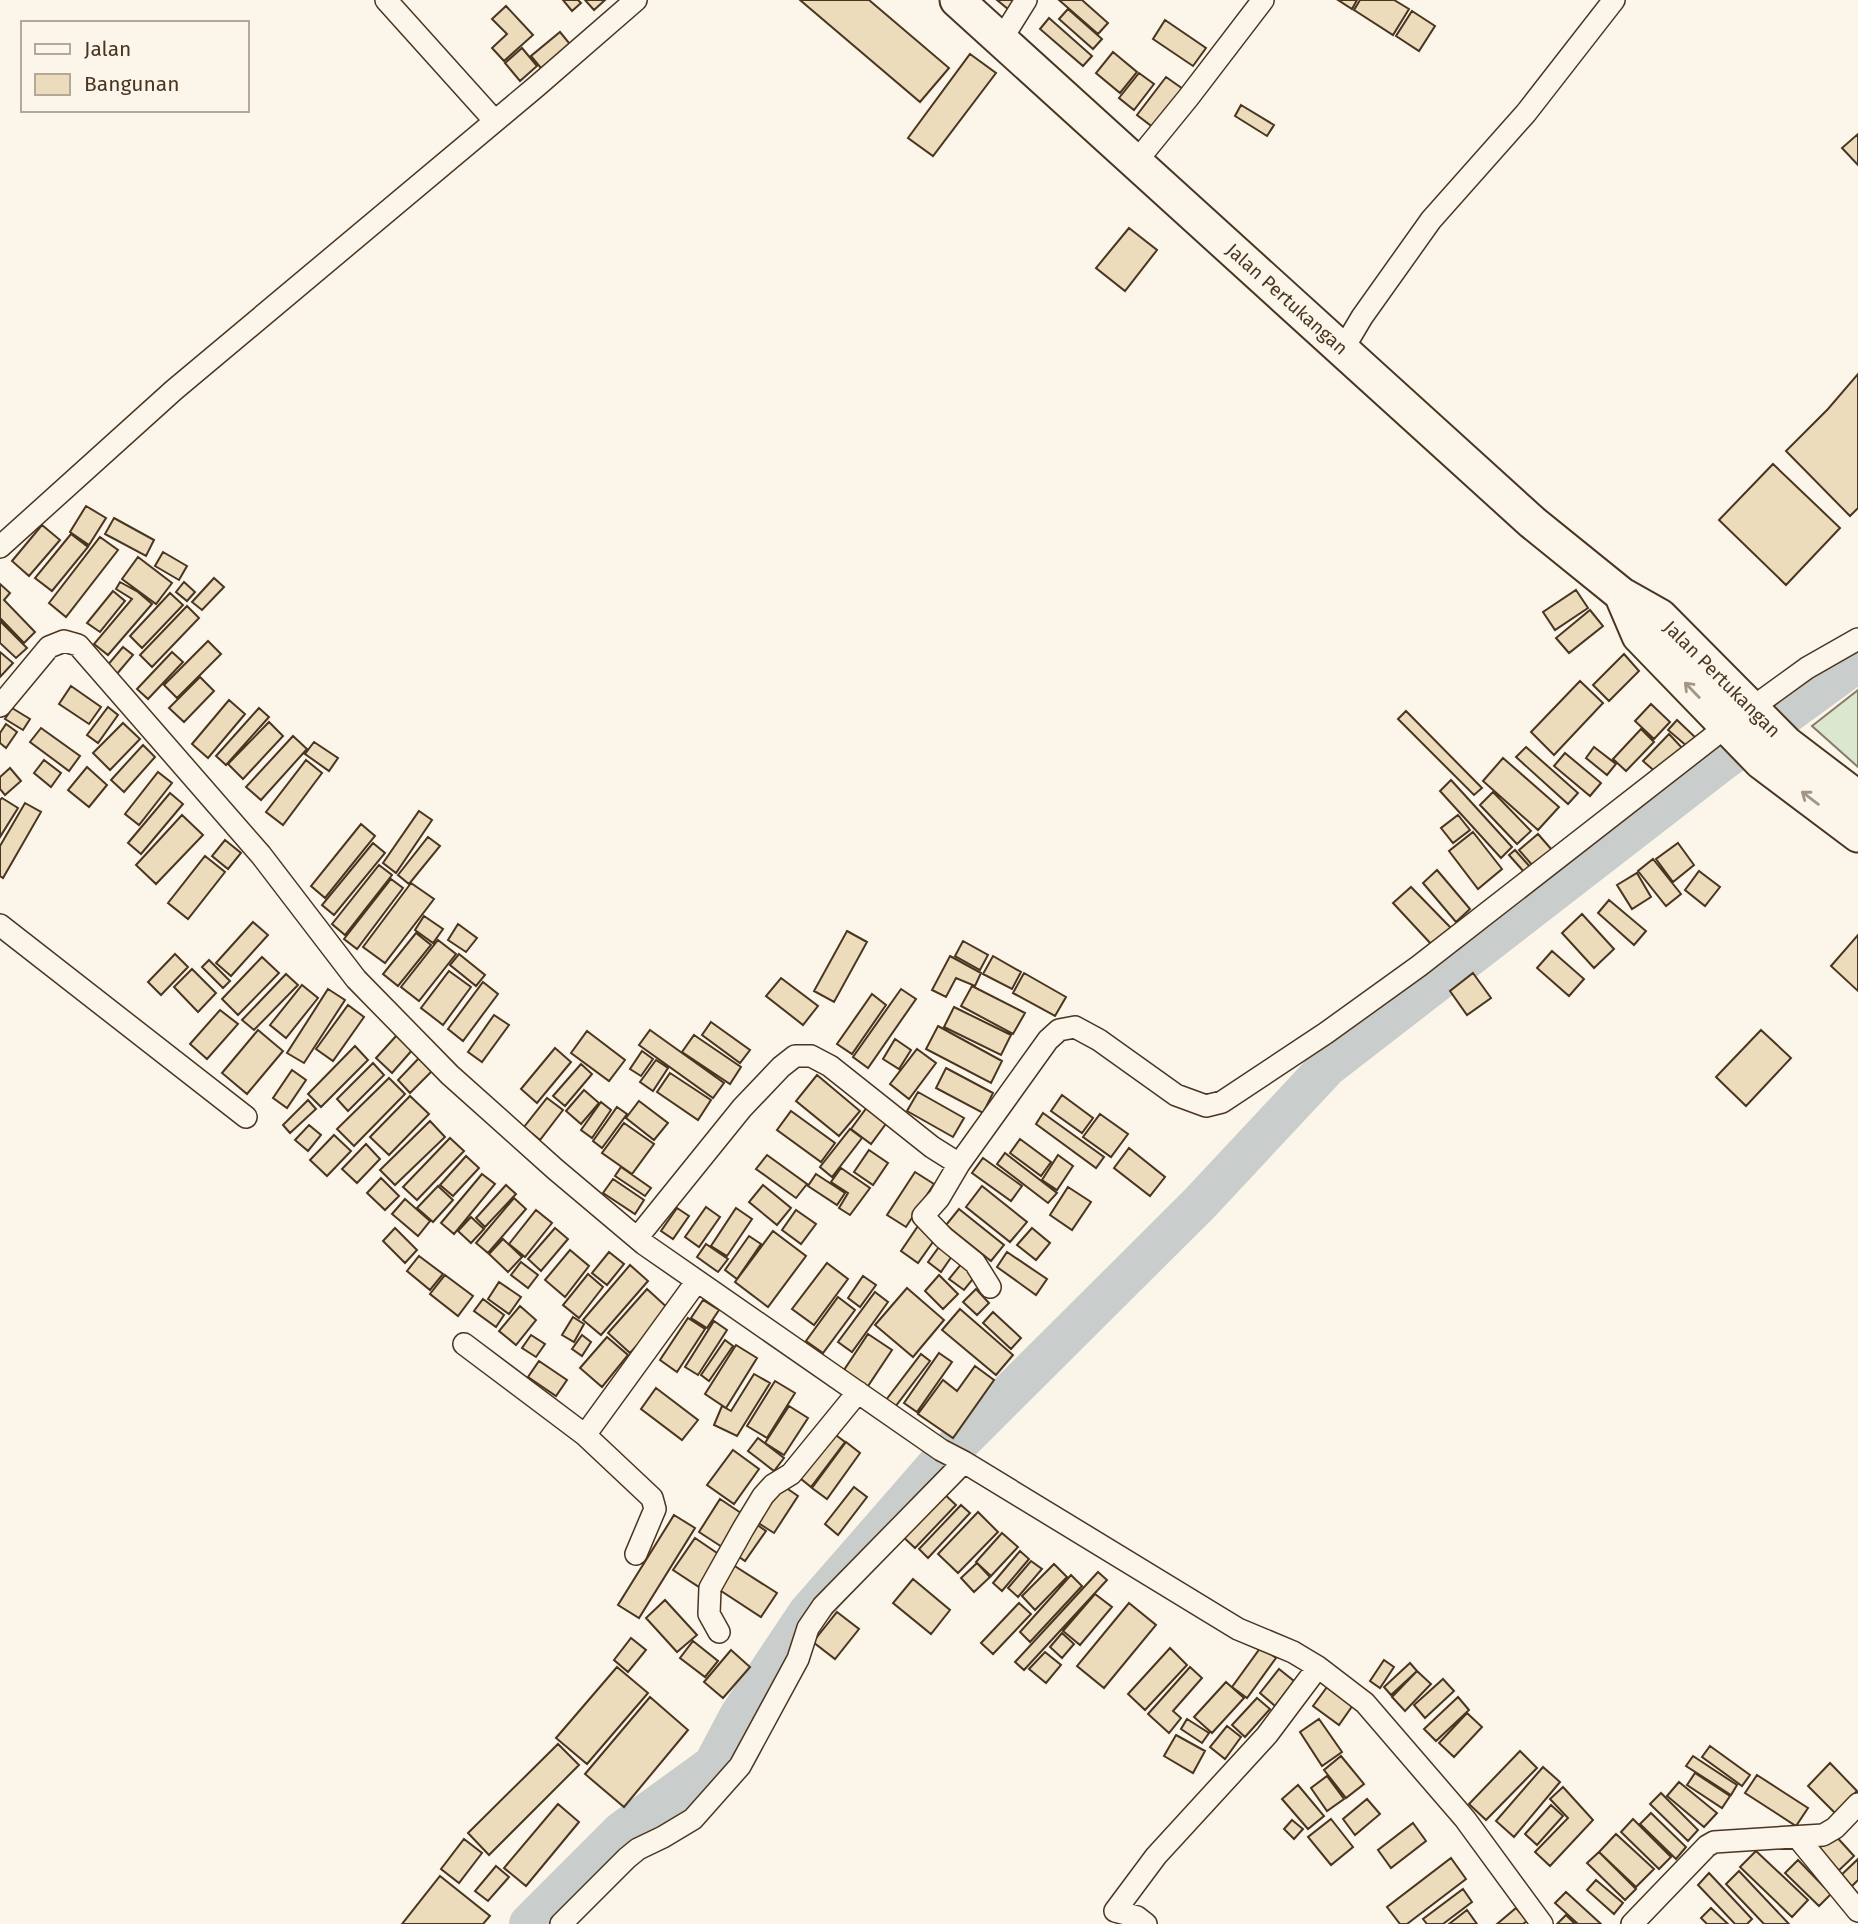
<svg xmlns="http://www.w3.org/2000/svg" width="1858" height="1924" font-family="'Fira Sans',sans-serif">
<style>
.green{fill:#dce7d0;stroke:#887966;stroke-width:2}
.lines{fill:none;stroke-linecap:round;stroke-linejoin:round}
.river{stroke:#c9cecd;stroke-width:40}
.building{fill:#ecdcbc;stroke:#4a3520;stroke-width:2}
.street-casing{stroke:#4a3520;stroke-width:24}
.primary-casing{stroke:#4a3520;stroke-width:37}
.street{stroke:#fbf6e9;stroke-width:21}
.primary{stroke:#fbf6e9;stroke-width:33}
.oneway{stroke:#a29684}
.labels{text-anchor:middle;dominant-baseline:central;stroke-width:5;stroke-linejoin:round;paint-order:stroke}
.street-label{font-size:19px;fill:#4a3520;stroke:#fbf6e9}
</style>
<rect width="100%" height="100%" fill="#fbf6e9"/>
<path class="green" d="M1858 690V767L1812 726Z"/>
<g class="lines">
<path class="river" d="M529 1924 622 1831 713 1765 739 1716 807 1614 936 1466 1200 1203 1327 1067 1725 759 1858 662"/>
</g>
<path class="building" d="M563 0H578L581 3 572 11Z
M585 0H605L594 10Z
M800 0H869L949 68 920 102Z
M997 0H1016L1008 9Z
M1059 0H1082L1108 23 1098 34Z
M1338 0H1357L1352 9Z
M1360 0H1394L1409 9 1393 35 1354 10Z
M506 6 533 35 504 61 492 48 507 34 492 19Z
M1068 9 1102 39 1093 49 1059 19Z
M1412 11 1435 26 1419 51 1396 36Z
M1049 18 1092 56 1083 66 1040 29Z
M1165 20 1206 48 1193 66 1153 39Z
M560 32 574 49 545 73 531 56Z
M522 48 537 66 520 81 505 63Z
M1113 52 1137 72 1120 93 1096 73Z
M970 54 996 73 933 156 908 138Z
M1139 73 1154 84 1134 110 1119 98Z
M1166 77 1183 89 1154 128 1137 115Z
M1241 105 1274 125 1267 136 1235 116Z
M1858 134V165L1842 148Z
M1129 228 1157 250 1125 291 1096 268Z
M1858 374V508L1850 516 1786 451 1828 409Z
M1773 464 1840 528 1786 585 1719 520Z
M86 506 106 518 89 545 70 532Z
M114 518 154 540 146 556 105 534Z
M42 525 60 540 29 576 12 561Z
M71 534 88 547 52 591 35 578Z
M100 537 118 550 66 617 49 603Z
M163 552 187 566 179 580 155 566Z
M138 557 172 583 156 604 122 579Z
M214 578 224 587 202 610 192 602Z
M120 582 138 592 152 604 108 655 94 644 132 599 116 589Z
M184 582 195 592 187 601 176 592Z
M0 584 10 593 4 600 35 632 24 643 0 618Z
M1576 590 1588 608 1555 630 1543 612Z
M113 591 125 601 100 632 87 623Z
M170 593 183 605 142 648 130 636Z
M187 606 199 618 152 667 140 655Z
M1590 610 1603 626 1569 653 1556 638Z
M0 621 27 648 16 658 0 643Z
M208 641 221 654 177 698 164 685Z
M123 647 133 655 116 675 106 667Z
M0 652 13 663 0 677Z
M172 652 183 662 148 699 137 689Z
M1624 654 1639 671 1609 701 1593 685Z
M200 677 214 691 184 722 169 708Z
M1580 681 1603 703 1554 755 1531 732Z
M71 686 101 707 89 724 59 704Z
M229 700 245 714 208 758 192 744Z
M1651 704 1670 722 1654 739 1635 721Z
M108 707 118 715 98 743 87 735Z
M12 708 30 719 23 730 5 719Z
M259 708 269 717 226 765 216 756Z
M1406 711 1482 788 1474 795 1398 719Z
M1677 720 1696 738 1688 747 1668 730Z
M269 722 283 736 243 779 228 764Z
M123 723 140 739 110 770 93 753Z
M6 724 17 732 6 748 0 743V733Z
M41 728 80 756 69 771 30 742Z
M1641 729 1654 742 1626 771 1613 759Z
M1669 734 1684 750 1659 775 1643 761Z
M293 736 307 749 261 800 246 787Z
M314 742 338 758 329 771 305 754Z
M143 745 155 757 124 792 111 780Z
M1526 747 1578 793 1568 804 1516 757Z
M1594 747 1616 764 1607 775 1586 758Z
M1565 753 1601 783 1590 796 1554 766Z
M1503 758 1559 807 1538 830 1483 781Z
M44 760 61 773 51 787 34 773Z
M306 760 322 773 283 825 266 812Z
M87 767 107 785 89 807 68 790Z
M10 768 21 781 5 795 0 789V777Z
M158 772 172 783 139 825 125 814Z
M1451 780 1512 847 1501 858 1440 791Z
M1493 792 1531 831 1517 844 1480 805Z
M170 793 183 804 141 854 128 843Z
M2 798 18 808 0 837V800Z
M25 803 41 812 3 878 0 876V846Z
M419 811 432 820 396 873 383 863Z
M182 815 203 835 156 884 136 865Z
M1458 815 1470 830 1453 843 1441 828Z
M361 824 375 836 325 898 311 886Z
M1473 832 1502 869 1478 889 1449 851Z
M1538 834 1552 850 1533 866 1519 850Z
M428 837 440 846 409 884 398 875Z
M225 840 241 853 228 869 212 856Z
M373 843 385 853 334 915 322 905Z
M1678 843 1694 865 1673 882 1656 859Z
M1515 850 1531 868 1525 873 1509 855Z
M205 856 225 872 188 919 168 903Z
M1653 859 1681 894 1666 906 1638 871Z
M379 865 392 875 345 935 332 924Z
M1437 870 1470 909 1456 922 1423 883Z
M1699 871 1720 887 1705 906 1685 890Z
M1637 873 1651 897 1632 909 1617 885Z
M391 879 403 888 357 949 344 939Z
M411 883 434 899 385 963 363 947Z
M1411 887 1451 928 1432 945 1393 903Z
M1609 900 1646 931 1634 945 1598 913Z
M1582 914 1614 949 1594 968 1562 933Z
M424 916 443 929 433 943 415 930Z
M253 922 268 935 231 976 216 963Z
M458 924 477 938 466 952 448 940Z
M847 931 867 942 834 1002 814 991Z
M416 933 431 945 398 986 383 974Z
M1858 935V991L1831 966Z
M438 940 456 954 419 1001 401 987Z
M963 941 988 955 980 970 955 956Z
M1552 951 1584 979 1569 996 1537 968Z
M175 954 188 967 161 995 148 982Z
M459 954 485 975 476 986 450 965Z
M950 956 981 973 975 986 956 978 946 997 932 990Z
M993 956 1021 972 1012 989 983 974Z
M262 957 279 973 238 1015 222 999Z
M209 960 230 981 223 988 202 967Z
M192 969 216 993 198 1012 174 987Z
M449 971 471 987 443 1025 421 1008Z
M1024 973 1066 997 1055 1016 1013 993Z
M1473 973 1491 998 1467 1015 1450 991Z
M286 974 298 985 254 1030 242 1020Z
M781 978 818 1006 803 1025 766 996Z
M483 982 498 994 463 1041 448 1029Z
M302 985 318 998 286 1038 270 1025Z
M972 986 1025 1013 1013 1034 961 1006Z
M328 989 345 1000 304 1063 287 1053Z
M901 989 916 999 868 1068 853 1057Z
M872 994 886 1005 852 1054 837 1044Z
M348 1005 364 1017 333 1061 316 1049Z
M954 1007 1011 1035 1001 1055 944 1027Z
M220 1010 238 1024 207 1059 190 1044Z
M494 1015 509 1025 482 1062 468 1052Z
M711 1022 750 1050 740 1063 702 1035Z
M938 1026 1002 1061 991 1083 926 1049Z
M258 1030 283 1051 247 1094 222 1073Z
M650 1030 724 1083 713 1098 639 1045Z
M1761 1030 1791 1058 1746 1106 1716 1077Z
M587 1031 625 1060 609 1081 571 1053Z
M397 1035 413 1049 392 1073 376 1058Z
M694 1035 741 1067 730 1084 682 1052Z
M895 1039 911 1050 899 1069 883 1059Z
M355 1046 368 1060 321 1107 308 1094Z
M555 1048 571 1062 537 1103 521 1089Z
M917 1049 936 1063 909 1099 890 1084Z
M642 1051 653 1059 641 1076 630 1069Z
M419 1058 432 1071 410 1093 398 1080Z
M656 1060 668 1068 653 1091 640 1082Z
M373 1063 384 1075 348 1111 337 1099Z
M581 1064 592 1074 565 1106 553 1096Z
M946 1068 993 1093 983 1113 936 1088Z
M292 1070 306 1080 287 1108 273 1098Z
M670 1073 711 1100 698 1120 657 1092Z
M817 1075 860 1111 839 1136 796 1101Z
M389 1078 405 1094 354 1146 337 1129Z
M584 1090 599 1103 581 1124 566 1111Z
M918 1092 964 1118 953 1137 907 1111Z
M1062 1095 1093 1118 1082 1133 1051 1111Z
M410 1096 429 1114 389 1155 370 1137Z
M547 1098 563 1110 540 1140 524 1127Z
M308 1100 316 1109 290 1133 283 1125Z
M639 1101 668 1123 654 1140 626 1118Z
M601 1102 611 1110 592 1138 581 1130Z
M868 1106 888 1121 871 1144 851 1129Z
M617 1107 627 1114 602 1148 593 1141Z
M791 1111 835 1143 821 1162 777 1130Z
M1043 1113 1104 1157 1096 1168 1036 1124Z
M1100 1114 1128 1134 1111 1157 1083 1137Z
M430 1121 445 1137 395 1185 380 1170Z
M624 1123 654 1144 632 1174 602 1153Z
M309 1125 321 1135 308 1151 295 1140Z
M850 1129 862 1138 832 1177 820 1167Z
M334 1135 351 1151 327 1176 310 1160Z
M450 1138 464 1151 417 1200 403 1187Z
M1020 1139 1051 1162 1041 1176 1010 1153Z
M366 1144 380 1159 357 1183 342 1169Z
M1129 1148 1165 1177 1150 1196 1114 1168Z
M869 1150 888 1163 873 1185 854 1172Z
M1005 1153 1057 1193 1048 1203 997 1164Z
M767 1155 807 1184 796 1198 756 1169Z
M1058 1155 1073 1166 1057 1190 1042 1180Z
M466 1156 479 1168 453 1196 440 1185Z
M983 1158 1022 1186 1011 1201 972 1173Z
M621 1167 651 1188 645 1196 615 1176Z
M841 1168 870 1188 850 1215 839 1208 848 1193 831 1182Z
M915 1172 934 1184 906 1227 887 1215Z
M482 1174 495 1184 454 1234 441 1223Z
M816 1174 845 1193 837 1205 808 1186Z
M381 1178 399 1196 385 1210 367 1193Z
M613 1179 644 1200 635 1214 603 1193Z
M506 1185 516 1194 485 1227 476 1218Z
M763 1185 791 1208 777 1225 749 1202Z
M438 1186 453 1200 433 1222 417 1208Z
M982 1186 1027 1222 1010 1242 966 1207Z
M1068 1187 1091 1202 1072 1230 1050 1215Z
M514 1198 526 1209 488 1253 476 1243Z
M405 1199 430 1221 418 1236 392 1214Z
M706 1207 720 1217 699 1247 685 1237Z
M677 1208 689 1216 673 1239 661 1231Z
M736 1208 752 1219 727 1256 711 1246Z
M959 1209 1004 1245 991 1261 946 1225Z
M536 1210 552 1223 525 1257 509 1244Z
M796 1210 816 1224 801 1244 782 1230Z
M471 1217 484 1229 471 1243 458 1231Z
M918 1226 935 1239 918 1263 901 1251Z
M395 1228 417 1250 405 1263 383 1241Z
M555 1228 568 1239 541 1271 528 1259Z
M1032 1228 1050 1243 1036 1260 1017 1245Z
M773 1231 806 1256 768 1307 735 1282Z
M749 1236 761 1244 737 1279 725 1270Z
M503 1239 522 1257 508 1272 489 1254Z
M706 1244 728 1259 718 1272 697 1257Z
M939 1247 952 1256 941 1272 928 1262Z
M570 1250 589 1266 565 1297 545 1280Z
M609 1252 624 1264 607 1285 592 1273Z
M1007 1252 1047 1279 1036 1295 997 1267Z
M419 1256 443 1274 430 1290 407 1271Z
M521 1262 538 1275 528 1288 511 1275Z
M827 1263 848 1279 814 1325 792 1309Z
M962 1263 977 1274 964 1290 949 1279Z
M630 1265 648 1281 601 1335 583 1320Z
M588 1274 603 1287 579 1318 563 1305Z
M445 1275 473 1296 458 1316 430 1294Z
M939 1275 958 1294 943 1309 925 1291Z
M863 1276 876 1285 860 1307 848 1298Z
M499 1282 521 1297 509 1314 488 1299Z
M907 1288 944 1320 913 1357 875 1325Z
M647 1289 670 1310 630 1353 608 1333Z
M976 1289 989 1303 977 1315 963 1302Z
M875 1292 888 1302 852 1352 838 1342Z
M838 1297 855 1310 823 1353 806 1341Z
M483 1299 504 1315 496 1327 474 1311Z
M703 1300 719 1310 707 1328 691 1318Z
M520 1306 536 1320 516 1345 499 1331Z
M960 1309 1013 1355 996 1375 942 1330Z
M993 1312 1021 1338 1011 1349 983 1323Z
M573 1317 584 1324 574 1342 562 1335Z
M688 1318 705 1329 677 1372 660 1360Z
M714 1321 727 1330 698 1375 685 1367Z
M868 1334 892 1350 866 1389 842 1373Z
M531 1335 545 1344 536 1357 522 1348Z
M582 1335 591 1342 582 1356 572 1349Z
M607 1337 628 1355 602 1387 580 1368Z
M725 1340 733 1346 709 1381 701 1375Z
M736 1345 757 1358 726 1408 705 1394Z
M939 1353 952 1362 917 1412 904 1403Z
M921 1354 930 1361 895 1407 886 1400Z
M539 1361 567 1380 556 1396 528 1377Z
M975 1366 994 1380 953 1438 918 1414 943 1380 957 1391Z
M754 1374 770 1383 737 1436 714 1425 722 1406 731 1411Z
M775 1381 795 1393 767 1438 747 1426Z
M656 1388 698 1420 682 1440 641 1409Z
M789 1406 808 1418 784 1455 765 1443Z
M829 1430 845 1442 811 1487 795 1474Z
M758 1438 784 1458 774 1471 748 1451Z
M846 1442 860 1453 827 1499 812 1488Z
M733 1450 759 1469 734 1504 707 1485Z
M779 1483 798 1496 774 1533 755 1521Z
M854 1487 867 1497 838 1535 825 1524Z
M941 1491 956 1505 915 1548 900 1534Z
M720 1499 744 1515 722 1547 699 1532Z
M961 1505 970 1513 928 1558 919 1549Z
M978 1512 998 1532 958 1573 938 1554Z
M674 1515 695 1528 639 1618 618 1605Z
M753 1522 766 1531 745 1561 732 1552Z
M1002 1533 1018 1547 991 1576 976 1562Z
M695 1538 720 1555 699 1587 673 1570Z
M1020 1551 1029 1559 1002 1591 993 1583Z
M1031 1561 1042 1569 1018 1597 1008 1588Z
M730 1563 777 1593 761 1617 715 1587Z
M977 1563 990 1577 974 1592 961 1578Z
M1054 1564 1067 1577 1035 1610 1022 1596Z
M1098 1572 1107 1580 1024 1670 1015 1662Z
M1071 1575 1082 1586 1030 1642 1020 1632Z
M913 1579 950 1610 931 1634 893 1603Z
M1095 1594 1112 1607 1080 1645 1063 1631Z
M665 1600 697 1635 677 1652 646 1618Z
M1019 1603 1031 1614 993 1654 981 1643Z
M1129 1603 1156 1625 1104 1688 1077 1666Z
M837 1612 859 1629 835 1659 813 1642Z
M1062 1633 1074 1644 1062 1658 1050 1647Z
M631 1638 646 1650 628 1672 614 1660Z
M693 1641 718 1661 705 1677 680 1658Z
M1261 1647 1276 1658 1247 1698 1232 1687Z
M1170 1648 1187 1665 1145 1710 1128 1694Z
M731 1650 750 1667 723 1698 704 1682Z
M1045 1652 1061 1665 1046 1683 1029 1669Z
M1384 1660 1394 1667 1380 1688 1370 1681Z
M1410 1663 1417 1671 1391 1695 1384 1687Z
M617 1667 648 1693 587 1764 556 1738Z
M1190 1667 1202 1678 1173 1711 1181 1718 1169 1733 1148 1714Z
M1279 1669 1294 1681 1275 1706 1260 1693Z
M1417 1671 1431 1684 1405 1711 1392 1697Z
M1443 1679 1454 1691 1425 1718 1414 1705Z
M1226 1682 1244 1698 1212 1733 1194 1717Z
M1327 1687 1353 1705 1339 1725 1313 1706Z
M650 1697 688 1730 624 1807 585 1774Z
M1458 1697 1469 1710 1436 1741 1424 1729Z
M1257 1698 1270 1709 1245 1737 1232 1725Z
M1467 1713 1482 1727 1454 1757 1439 1743Z
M1187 1719 1209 1733 1202 1743 1181 1729Z
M1319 1719 1342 1752 1322 1766 1300 1732Z
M1227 1726 1241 1737 1225 1759 1210 1747Z
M1176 1735 1205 1751 1193 1773 1164 1756Z
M558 1744 579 1765 489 1855 468 1833Z
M1710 1746 1750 1775 1742 1786 1702 1757Z
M1520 1751 1537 1768 1486 1820 1469 1804Z
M1341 1756 1364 1784 1346 1798 1324 1770Z
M1693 1756 1737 1785 1731 1795 1686 1766Z
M1830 1763 1857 1791 1835 1813 1808 1786Z
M1543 1767 1560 1782 1514 1837 1496 1821Z
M1695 1773 1730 1796 1722 1808 1687 1785Z
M1757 1775 1808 1808 1796 1826 1745 1793Z
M1327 1776 1344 1799 1327 1811 1311 1788Z
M1679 1782 1717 1813 1704 1827 1667 1796Z
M1298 1785 1324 1816 1308 1829 1282 1799Z
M1563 1787 1593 1820 1550 1866 1535 1852 1568 1818 1550 1799Z
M1661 1793 1698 1830 1688 1841 1650 1804Z
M1367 1799 1380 1814 1355 1835 1343 1819Z
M558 1804 579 1822 526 1886 504 1868Z
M1551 1805 1563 1816 1537 1845 1525 1834Z
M1651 1813 1686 1847 1676 1859 1640 1824Z
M1331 1819 1353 1847 1331 1865 1308 1837Z
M1633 1819 1671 1857 1659 1869 1621 1832Z
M1292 1820 1303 1829 1294 1839 1284 1829Z
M1413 1823 1426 1841 1391 1868 1378 1850Z
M1616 1834 1654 1869 1636 1887 1599 1852Z
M1834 1834 1854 1856 1833 1876 1813 1854Z
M464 1839 482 1853 459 1883 441 1869Z
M1756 1851 1808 1900 1792 1917 1740 1867Z
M1599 1852 1636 1889 1625 1900 1587 1863Z
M1451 1858 1466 1879 1407 1924H1400L1387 1907Z
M1858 1859V1880L1848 1890 1837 1879Z
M1798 1860 1831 1894 1819 1906 1785 1873Z
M496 1866 509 1877 488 1901 475 1891Z
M1739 1871 1789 1924H1764L1726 1884Z
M1709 1873 1752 1919 1747 1924H1735L1698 1885Z
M440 1876 490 1916 483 1924H402Z
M1596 1880 1623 1903 1614 1914 1587 1890Z
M1463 1889 1472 1902 1443 1924H1427L1423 1919Z
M1566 1892 1601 1924H1578L1555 1903Z
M1516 1908 1527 1921 1523 1924H1497Z
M1711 1908 1728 1924H1707L1701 1918Z
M1467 1910 1477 1924H1449Z
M1566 1915 1575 1924H1557Z"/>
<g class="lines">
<defs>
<path id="street" d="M386 0 494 120
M1001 40 1026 0
M1135 163 1188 98 1263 0
M1343 349 1362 317 1431 220 1526 113 1614 0
M0 547 174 390 537 86 636 0
M0 706 49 647 64 641 78 645 261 855 356 979 450 1075 555 1169 644 1244 941 1450 964 1462 1238 1629 1293 1652 1318 1667 1365 1703 1465 1819 1542 1924
M0 925 246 1117
M959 1164 939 1198 923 1216 944 1238 975 1263 990 1287
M637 1238 742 1108 781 1067 795 1056H811L830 1066 932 1147 959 1164 1048 1040 1059 1030 1075 1027 1099 1040 1176 1095 1206 1106 1222 1102 1326 1033 1419 966 1727 726 1807 668 1858 639
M464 1344 585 1435
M636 1554 655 1509 652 1498 585 1435 697 1281
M719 1632 709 1614 710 1588 743 1529 763 1496 773 1485 791 1474 858 1392
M1798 1838 1858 1911
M561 1924 627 1858 638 1849 663 1837 693 1819 740 1766 798 1659 808 1628 823 1606 964 1462
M1146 1924 1137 1917 1115 1911 1156 1856 1267 1735 1318 1667
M1632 1924 1707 1846 1714 1842 1823 1835 1835 1828 1858 1804"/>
<path id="primary" d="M957 0 1532 522 1621 594 1660 616 1787 744 1858 798
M1621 594 1639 636 1761 762 1858 835"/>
</defs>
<use href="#street" class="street-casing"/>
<use href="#primary" class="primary-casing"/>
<use href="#street" class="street"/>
<use href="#primary" class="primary"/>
</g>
<defs><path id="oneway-shaft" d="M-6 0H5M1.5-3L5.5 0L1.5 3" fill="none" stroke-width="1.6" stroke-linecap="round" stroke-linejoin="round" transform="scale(1.75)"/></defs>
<g class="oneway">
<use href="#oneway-shaft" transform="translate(1692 690) rotate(-134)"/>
<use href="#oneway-shaft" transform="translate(1810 798) rotate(-143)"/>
</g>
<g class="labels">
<g class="street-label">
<text transform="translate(1287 299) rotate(42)">Jalan Pertukangan</text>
<text transform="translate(1722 679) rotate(45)">Jalan Pertukangan</text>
</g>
</g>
<rect x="21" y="21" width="228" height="91" fill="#fbf6e9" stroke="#b4a999" stroke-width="2"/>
<rect x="35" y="44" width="35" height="10" fill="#fbf6e9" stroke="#b4a999" stroke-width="2"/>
<text x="84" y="56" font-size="21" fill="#4a3520">Jalan</text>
<rect x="35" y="74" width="35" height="21" fill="#ecdcbc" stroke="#b4a999" stroke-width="2"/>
<text x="84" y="91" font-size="21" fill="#4a3520">Bangunan</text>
</svg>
